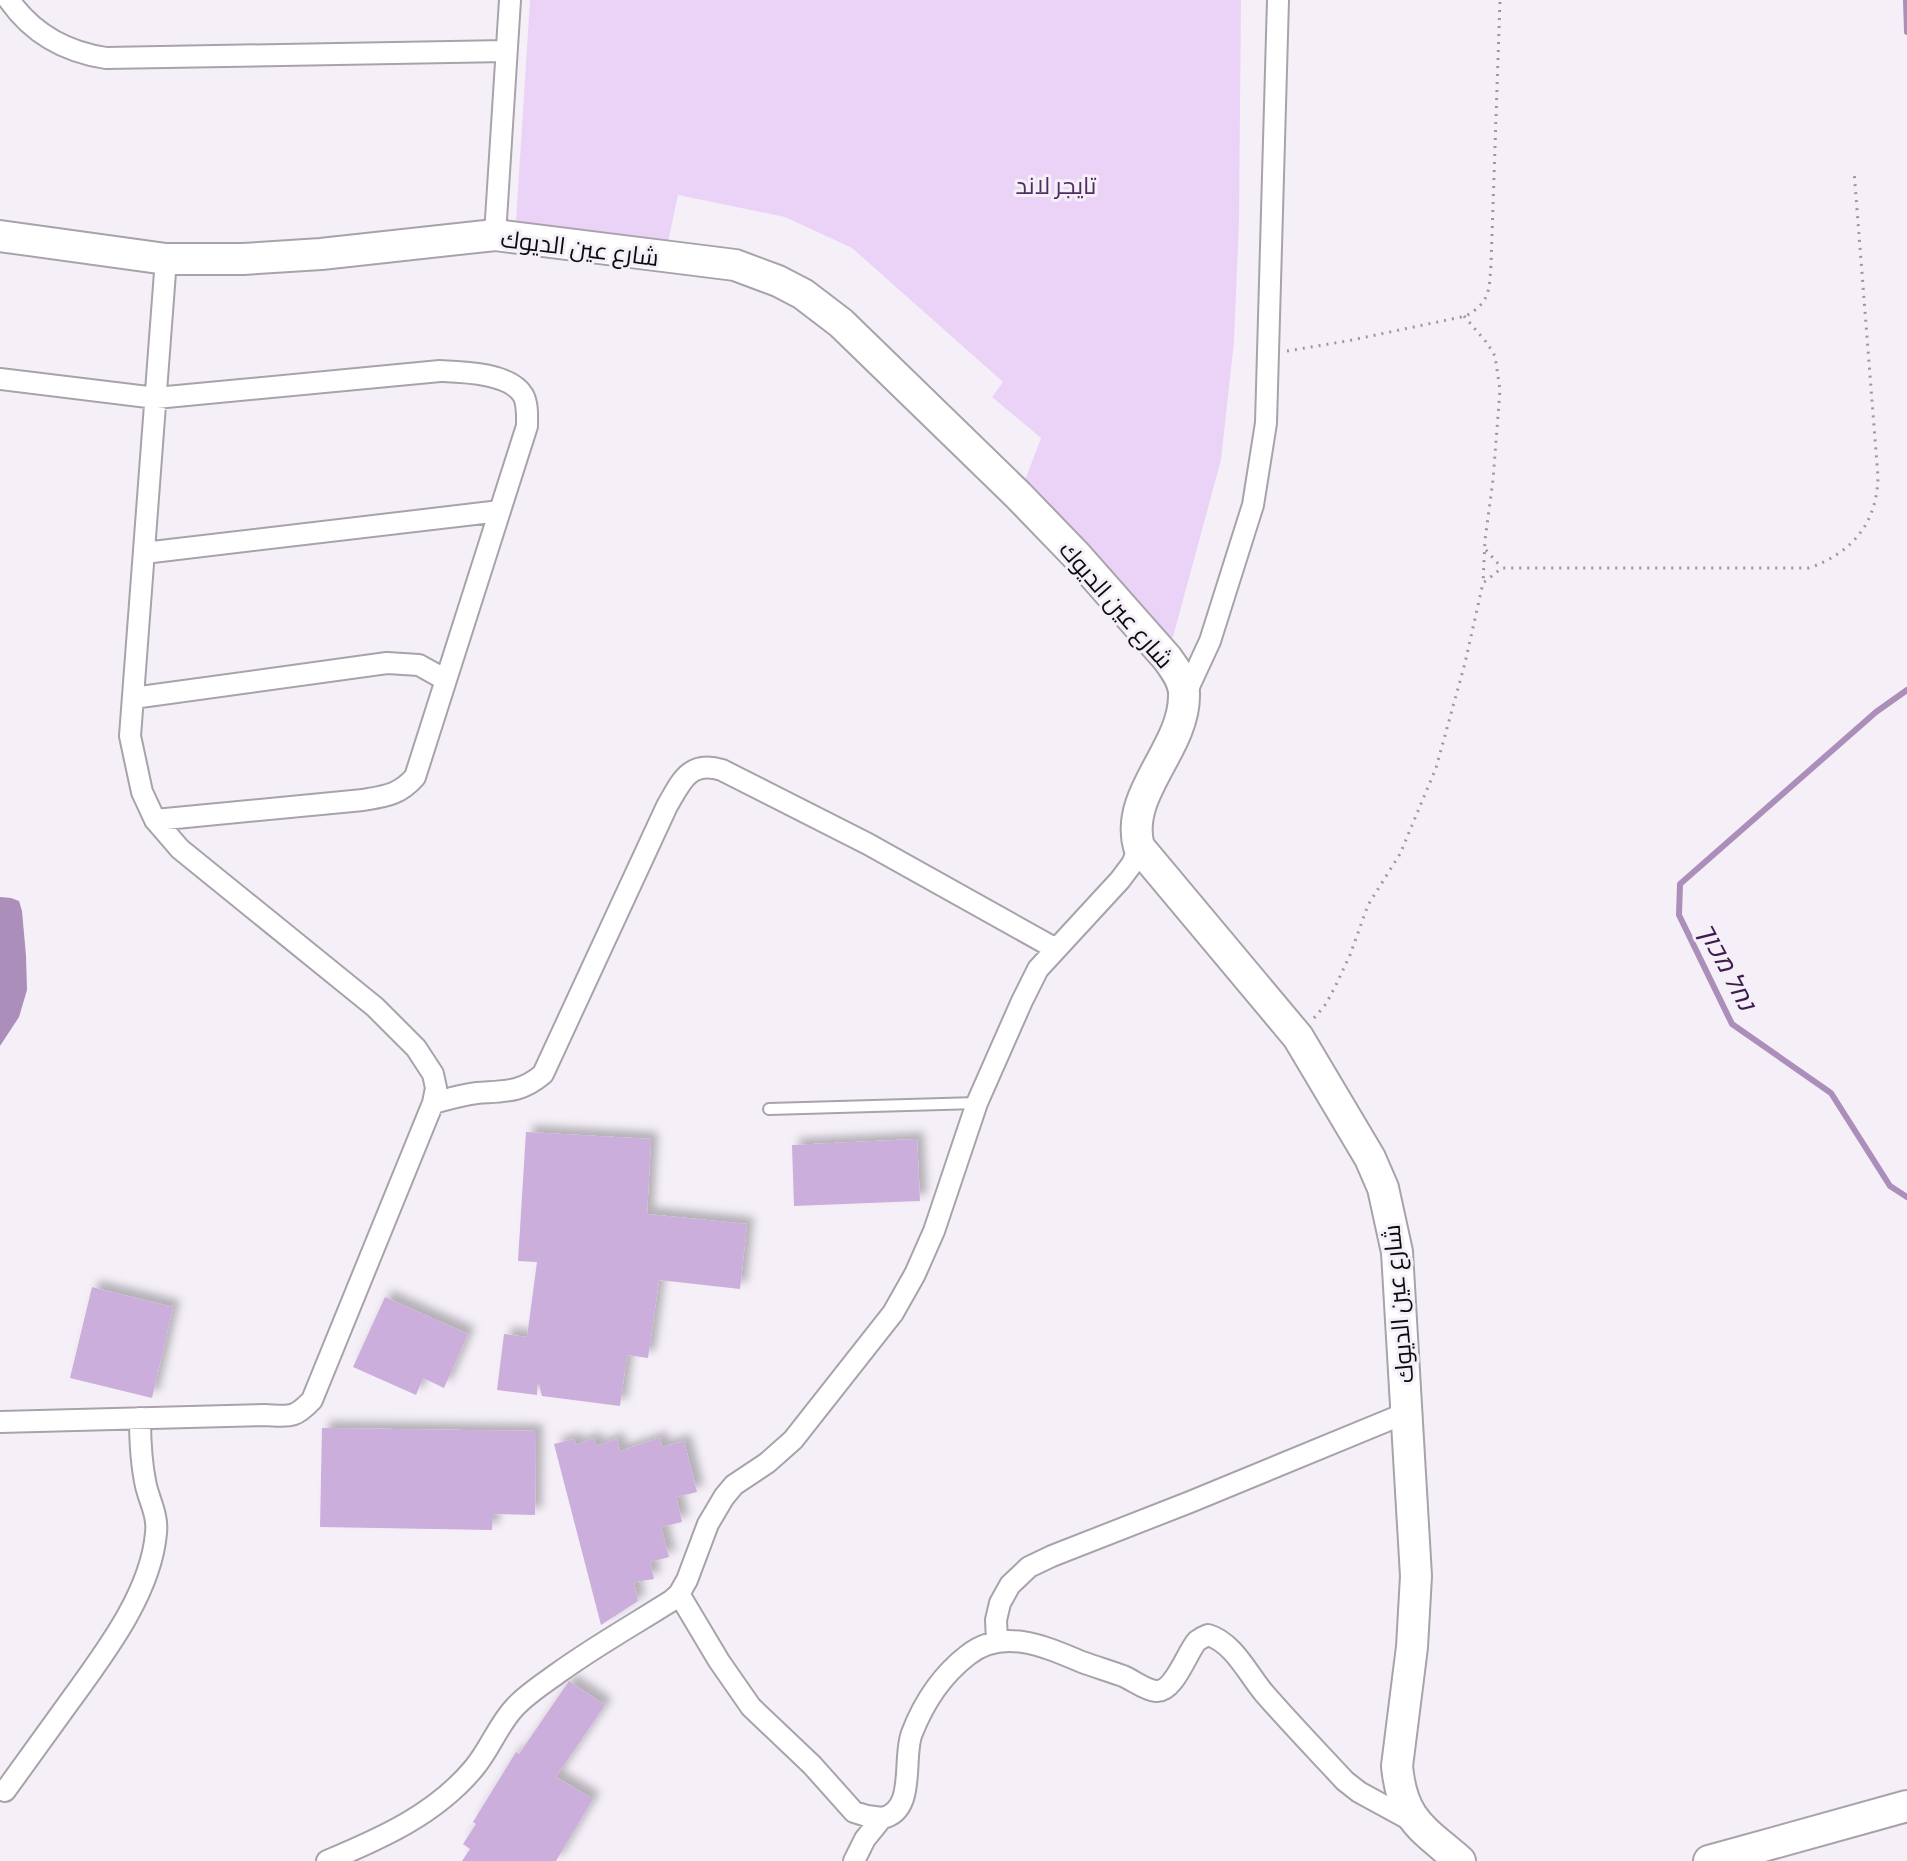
<svg xmlns="http://www.w3.org/2000/svg" width="1907" height="1861" font-family="Manrope,Cairo,Heebo,sans-serif">
<style>
.green{fill:#ebd3f8}
.water{fill:#ab8eba}
.lines{fill:none;stroke-linecap:round;stroke-linejoin:round}
.stream{stroke:#ab8eba;stroke-width:6}
.building{fill:#ccaedc;filter:url(#shadow)}
.lane-casing{stroke:#a8a3ab;stroke-width:14}
.street-casing{stroke:#a8a3ab;stroke-width:24}
.secondary-casing{stroke:#a8a3ab;stroke-width:34}
.path{stroke:#9b989e;stroke-width:3;stroke-dasharray:2 6;stroke-linecap:butt}
.lane{stroke:#fff;stroke-width:10}
.street{stroke:#fff;stroke-width:20}
.secondary{stroke:#fff;stroke-width:30}
.labels{text-anchor:middle;dominant-baseline:central;stroke-width:6;stroke-linejoin:round;paint-order:stroke}
.park-label{font-size:24px;fill:#522c64;stroke:#f5f0f8}
.street-label{font-size:24px;fill:#0c0b0d;stroke:#f5f0f8}
.water-label{font-size:26px;font-style:italic;fill:#3f1950;stroke:#f5f0f8}
</style>
<defs>
<filter id="shadow"><feDropShadow dx="7" dy="-7" stdDeviation="4" flood-color="#0004"/></filter>
</defs>
<rect width="100%" height="100%" fill="#f5f0f8"/>
<path class="green" d="M530 0H1241L1239 221 1234 341 1221 460 1173 637H1159L1022 488 1041 438 992 397 1003 382 852 248 785 217 678 195 667 247 516 221Z"/>
<path class="water" d="M0 897 11 898 19 901 22 911 26 956 27 990 19 1017 0 1046Z"/>
<g class="lines">
<path class="stream" d="M1906 0 1907 32
M1907 690 1876 712 1680 884 1679 915 1732 1024 1831 1093 1890 1186 1907 1197"/>
</g>
<path class="building" d="M526 1132 651 1139 647 1214 747 1224 740 1289 659 1280 648 1358 627 1355 620 1406 542 1396 539 1384H537V1395L497 1390 504 1334 527 1337 537 1262 518 1261Z
M917 1139 920 1201 794 1206 792 1145Z
M92 1287 173 1307 152 1398 70 1378Z
M385 1297 468 1334 444 1388 423 1378 416 1395 353 1367Z
M322 1428 536 1431 535 1515 493 1514 492 1530 320 1527Z
M594 1438 596 1446 617 1439 620 1451 660 1438 662 1447 684 1441 697 1492 676 1497 682 1522 661 1527 669 1557 650 1562 654 1579 634 1582 638 1601 601 1625 554 1444 574 1439 576 1445Z
M569 1681 605 1705 556 1777 593 1799 556 1861H462L470 1849 463 1844 476 1824 473 1822 516 1752 519 1754Z"/>
<g class="lines">
<defs>
<path id="lane" d="M769 1109 977 1103"/>
<path id="street" d="M9 0C32 33 66 52 106 58L506 51
M495 235 510 0
M166 259 130 736 142 792 155 820 180 849 375 1007 416 1048 433 1074 436 1088 433 1103
M0 379 156 398 440 371C463 372 510 373 523 395 528 404 527 416 527 426L415 777C399 795 386 796 363 800L155 820
M144 553 500 511
M1185 695 1210 641 1253 505 1266 423 1278 0
M133 698 387 663 419 665 446 680
M0 1422 265 1415C290 1416 294 1419 312 1400L433 1103C448 1099 461 1095 477 1093 504 1091 521 1093 543 1074L667 806C681 782 689 760 722 770L868 844 1056 949
M679 1594 719 1661 751 1707 812 1765 854 1812 867 1816 882 1818
M997 1641 996 1620 1000 1603 1010 1585 1029 1567 1052 1556 1190 1502 1406 1413
M5 1791C27 1761 48 1731 70 1701 104 1654 151 1593 156 1533 158 1516 150 1502 146 1486 141 1463 140 1441 140 1418
M327 1861C382 1838 436 1814 474 1768 490 1749 498 1725 515 1707 527 1694 543 1684 558 1673 594 1647 633 1625 671 1601L679 1594 687 1580 708 1524 724 1497 734 1485 767 1463 793 1440 893 1313 915 1274 934 1231 977 1103 1022 1001 1038 969 1120 880 1132 864 1139 847
M854 1861 865 1839 882 1818C917 1811 902 1757 912 1733 924 1702 942 1675 968 1655 1003 1627 1046 1647 1082 1662 1096 1667 1109 1671 1123 1676 1133 1680 1145 1690 1156 1691 1174 1693 1187 1652 1197 1641 1201 1638 1203 1637 1208 1635 1233 1642 1248 1674 1264 1693 1290 1723 1318 1752 1345 1781L1359 1792 1414 1822"/>
<path id="secondary" d="M0 236 166 259H243L321 254 495 235 735 265 778 281 803 294 841 323 1018 495 1076 555 1167 658C1175 669 1185 682 1184 696 1184 749 1124 794 1139 847L1298 1037 1370 1158 1383 1188 1397 1252 1416 1576 1412 1647 1397 1766C1402 1820 1422 1828 1460 1861
M1709 1861 1907 1806"/>
</defs>
<use href="#lane" class="lane-casing"/>
<use href="#street" class="street-casing"/>
<use href="#secondary" class="secondary-casing"/>
<path class="path" d="M1464 316 1487 343 1495 356 1500 390 1493 480 1485 540 1483 583
M1287 351 1347 341 1466 316C1490 302 1489 291 1491 265L1500 0
M1486 550 1502 568
M1314 1018 1326 1004 1336 985 1350 955 1368 905 1400 854 1436 768 1465 663 1483 583 1502 568H1809C1852 553 1877 523 1878 477L1854 171"/>
<use href="#lane" class="lane"/>
<use href="#street" class="street"/>
<use href="#secondary" class="secondary"/>
</g>
<g class="labels">
<g class="park-label">
<text x="1056" y="184">تايجر لاند</text>
</g>
<g class="street-label">
<text transform="translate(580 247) rotate(7)">شارع عين الديوك</text>
<text transform="translate(1117 604) rotate(49)">شارع عين الديوك</text>
<text transform="translate(1397 1304) rotate(-95)">شارع عين الديوك</text>
</g>
<g class="water-label">
<text transform="translate(1728 966) rotate(62)">נחל מכוך</text>
</g>
</g>
</svg>
